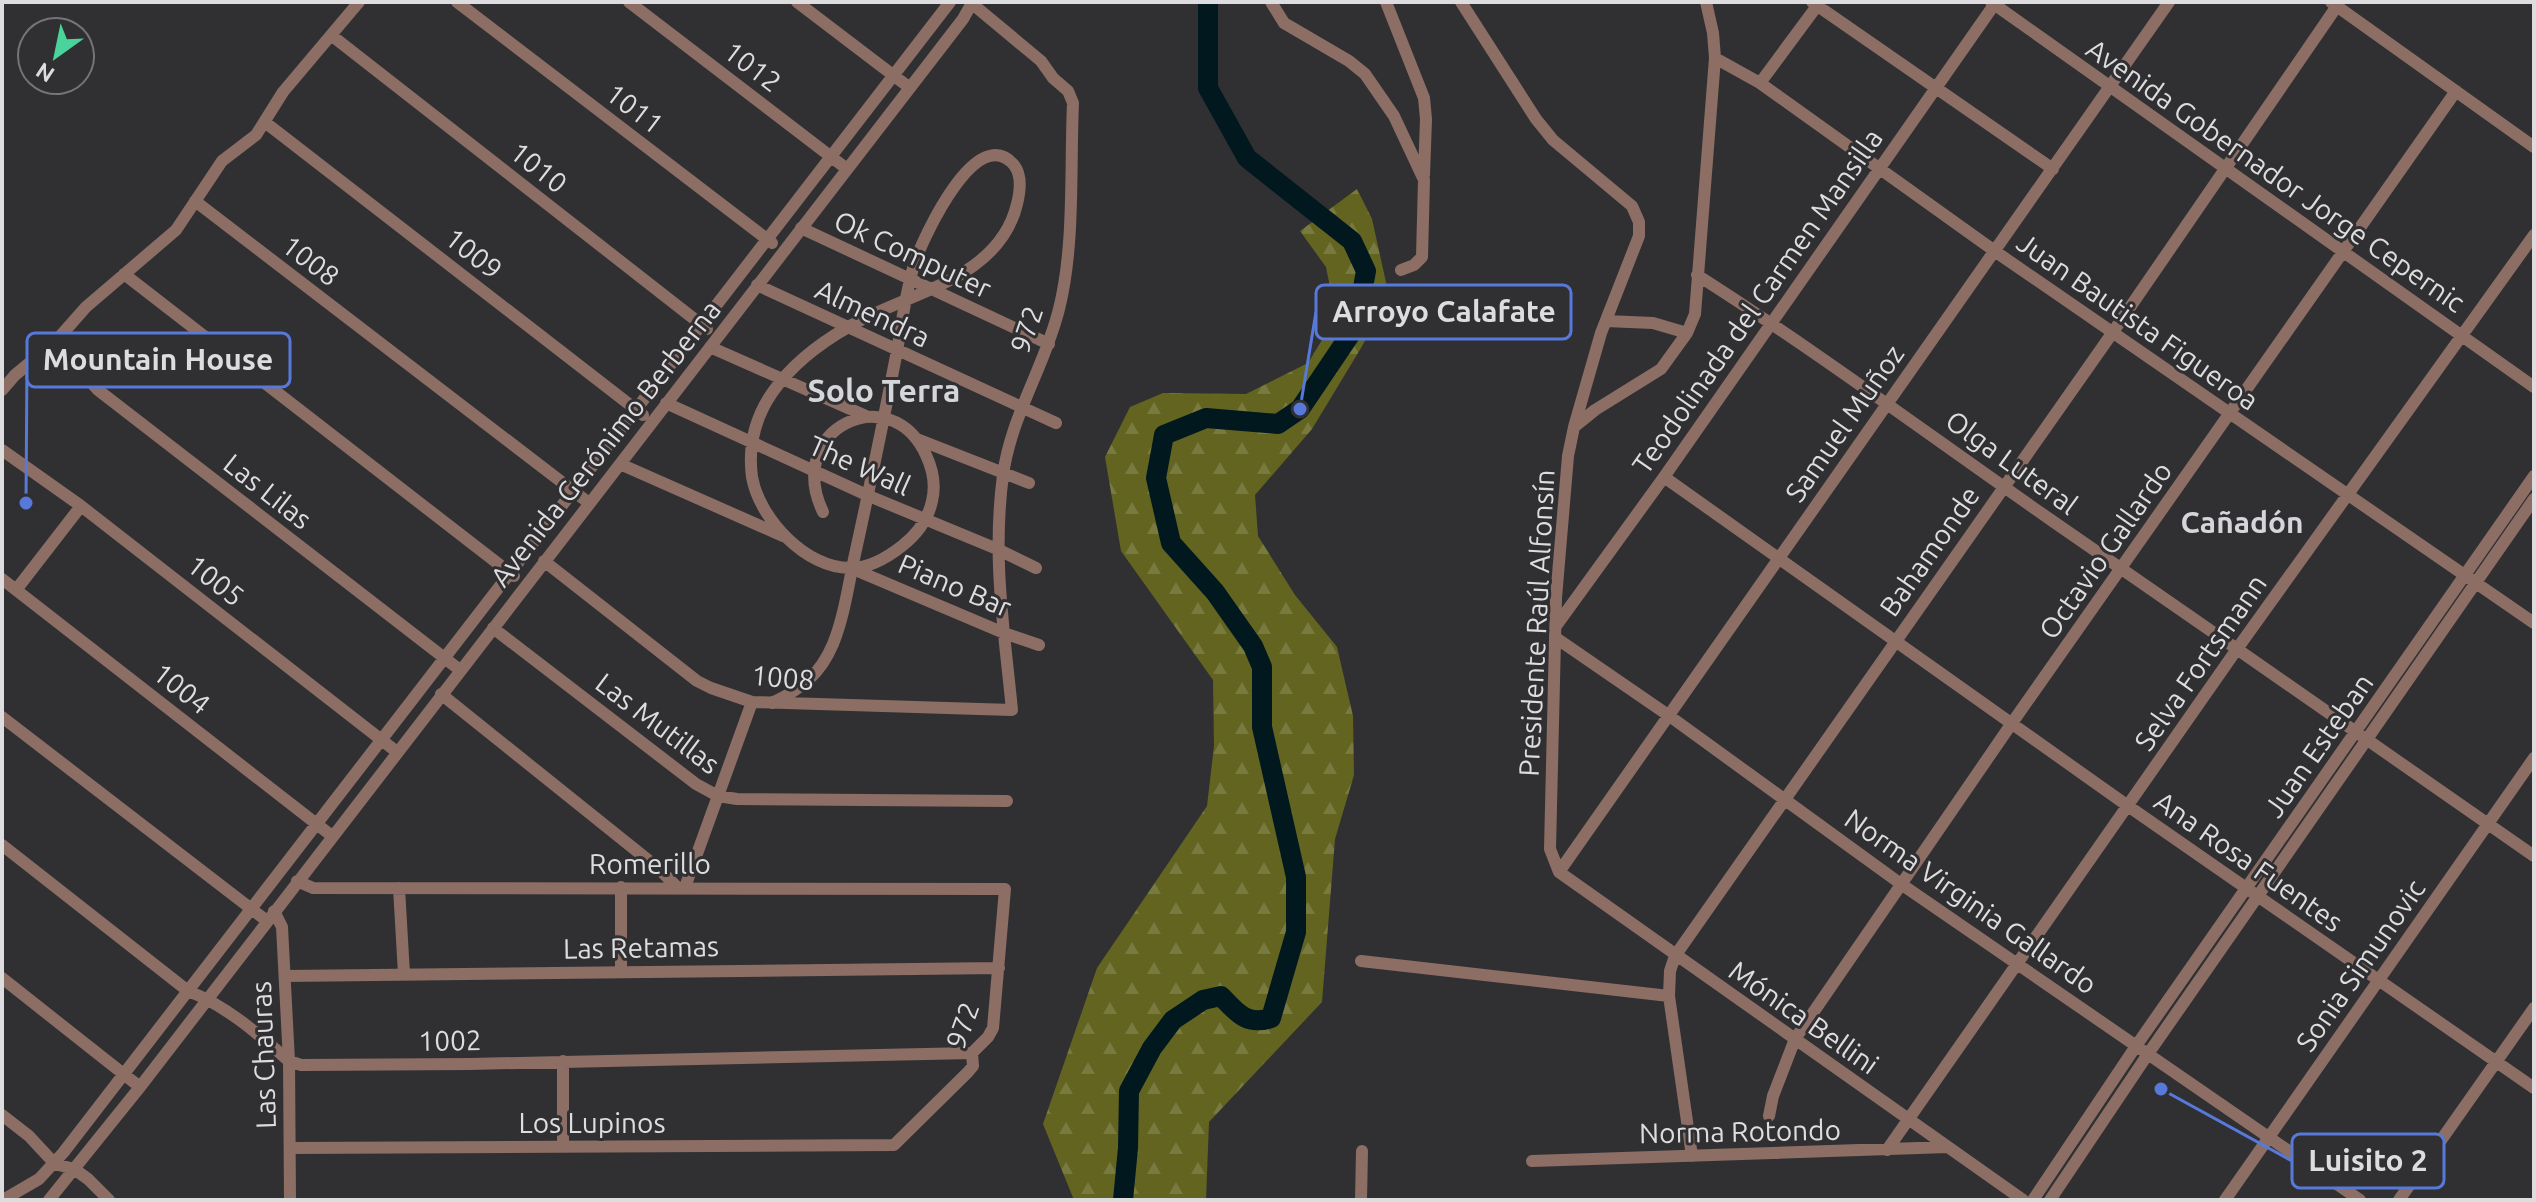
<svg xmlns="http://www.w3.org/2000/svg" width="2536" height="1202" font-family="Ubuntu,sans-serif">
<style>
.forest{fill:url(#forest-firs)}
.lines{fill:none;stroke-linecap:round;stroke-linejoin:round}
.river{stroke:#00181e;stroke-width:20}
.minor{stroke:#8c6e65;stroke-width:12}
.labels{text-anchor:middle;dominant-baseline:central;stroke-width:6;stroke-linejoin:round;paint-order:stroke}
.street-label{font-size:28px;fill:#dddddf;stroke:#303033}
.neighbourhood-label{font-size:30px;font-weight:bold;fill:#d5d6d9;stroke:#303033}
.quarter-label{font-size:32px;font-weight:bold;fill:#d5d6d9;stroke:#303033}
.leader{fill:none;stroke:#5779da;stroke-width:3}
.callout-dot{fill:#5779da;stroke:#303033;stroke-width:3}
.callout{fill:#303033;stroke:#5779da;stroke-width:3}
.callout-label{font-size:30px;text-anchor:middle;font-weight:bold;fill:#dddddf}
</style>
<defs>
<pattern id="forest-firs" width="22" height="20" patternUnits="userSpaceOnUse" patternTransform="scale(2)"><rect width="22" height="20" fill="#626420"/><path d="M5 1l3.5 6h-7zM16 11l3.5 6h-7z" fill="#787a40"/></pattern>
</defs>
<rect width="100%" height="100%" fill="#303033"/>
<path class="forest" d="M1357 189 1372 219 1389 296 1361 348 1312 429 1255 495 1258 536 1295 595 1337 647 1353 716 1354 775 1335 839 1322 1002 1209 1122 1206 1200H1074L1043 1124 1097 968 1207 806 1214 746 1213 680 1121 551 1105 457 1130 407 1163 393 1246 394 1308 363 1336 317 1326 267 1300 231Z"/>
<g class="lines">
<path class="river" d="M1123 1200 1128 1148 1129 1091 1152 1048 1173 1020 1203 1000 1221 996C1237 1013 1247 1026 1271 1018L1296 932V877L1262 727V667L1253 646 1215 592 1171 543 1156 478 1164 435 1206 418 1278 424 1300 409 1356 326 1366 271 1352 241 1247 158 1208 88V2"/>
<path class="minor" d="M457 2 772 243
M629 2 847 169
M797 2 910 88
M1271 2 1284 23 1349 61 1365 74 1394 116 1424 180 1422 257 1414 265 1401 270
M1386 2 1424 98 1426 119 1424 175
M1461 2 1536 119 1553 140 1632 206 1639 222V236L1601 333 1574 427
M1706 2 1713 33 1715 58 1695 314 1687 333 1661 369 1595 410 1574 427 1568 456 1556 598 1550 849 1559 872 2023 1200
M1812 2 2053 169
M1991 2 2534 387
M2331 2 2534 147
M331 35 707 329
M1715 58 1760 83 1996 252 2534 623
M1760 83 1820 2
M266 123 643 415
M195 201 589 503
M801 228 1049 344
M124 274 514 576
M1697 275C1818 352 1933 438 2051 520 2212 632 2374 743 2534 856
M757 285 1056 423
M1606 321 1653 323 1687 333
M55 342 98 390 460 670
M710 347 866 416
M2 390 15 375 55 342 86 307 176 230 222 161 256 135 283 92 359 2
M666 403 869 496 997 549 1036 568
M917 439 1029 483
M2 450 81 506 397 752
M620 464 783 536
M1664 477 2128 806 2534 1088
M544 561 697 681 711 688 752 702 1012 710C1004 628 992 558 1003 475 1011 416 1045 366 1059 309 1075 246 1070 168 1073 103L1068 91 1053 78 1041 61 970 2
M853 569 1004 633 1039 645
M2 579 332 836
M16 590 81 506
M1556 626 1664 477 1996 2
M493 628 696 784 718 796 737 799 1007 801
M1556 638 1668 715 1901 884 2360 1200
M441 694 658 868 677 887
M772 703C801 689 820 675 833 644 844 617 848 587 854 559 869 491 883 423 896 356 902 325 905 292 915 262 924 236 977 121 1014 165 1022 175 1020 192 1017 204 999 280 908 292 850 326 820 343 791 365 772 393 755 418 748 447 752 477 759 518 806 569 851 568 869 568 888 557 902 546 916 535 928 520 932 501 936 485 933 470 926 455 891 378 783 428 823 512
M2 717 267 921
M2 845 188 991C227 1006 258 1034 289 1061L301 1065 470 1064 972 1053
M1559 872C1761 581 1967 293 2169 2
M297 881 313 888 1005 889 993 1028 988 1037 972 1053
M685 887 752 702
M399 888 404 974
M274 911 282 927 289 1061 290 1200
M1361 961 1669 996
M621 972V887
M285 976 999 968
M2 978 140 1087
M563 1061V1146
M2 1115 29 1136 55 1164 74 1169 88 1179 109 1200
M1769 1116 1773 1096 1795 1039 2012 723 2456 91
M290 1148 894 1145 968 1072 973 1066 972 1053
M1887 1150 2237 649 2534 235
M1692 1156 1669 996 1670 971 1675 956 2113 332 2337 6
M1532 1161 1948 1147
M3 1200 39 1179 63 1153 950 2
M49 1200 140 1087 963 19 972 3
M1361 1200 1362 1151
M2033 1200 2136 1046 2534 476
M2050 1200 2148 1054 2534 499
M2225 1200 2534 758
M2399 1200 2534 1008"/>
</g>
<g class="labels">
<g class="street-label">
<text transform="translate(753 66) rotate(37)">1012</text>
<text transform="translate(635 108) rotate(37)">1011</text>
<text transform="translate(539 167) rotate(38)">1010</text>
<text transform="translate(2276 175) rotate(35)">Avenida Gobernador Jorge Cepernic</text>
<text transform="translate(474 253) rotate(38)">1009</text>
<text transform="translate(913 254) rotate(25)">Ok Computer</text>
<text transform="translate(311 260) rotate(37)">1008</text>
<text transform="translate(1757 301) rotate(-55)">Teodolinada del Carmen Mansilla</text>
<text transform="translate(873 313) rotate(25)">Almendra</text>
<text transform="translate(2138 321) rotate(35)">Juan Bautista Figueroa</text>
<text transform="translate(1026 329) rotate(-71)">972</text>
<text transform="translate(1844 423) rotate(-55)">Samuel Muñoz</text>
<text transform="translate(605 443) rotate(-52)">Avenida Gerónimo Berberna</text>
<text transform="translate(2012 462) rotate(36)">Olga Luteral</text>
<text transform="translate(860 465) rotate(24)">The Wall</text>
<text transform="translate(268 491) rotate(38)">Las Lilas</text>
<text transform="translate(2105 550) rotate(-55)">Octavio Gallardo</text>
<text transform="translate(1929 551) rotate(-55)">Bahamonde</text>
<text transform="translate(216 580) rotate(38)">1005</text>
<text transform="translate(955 585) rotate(23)">Piano Bar</text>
<text transform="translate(1536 623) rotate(-87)">Presidente Raúl Alfonsín</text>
<text transform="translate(2200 662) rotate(-55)">Selva Fortsmann</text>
<text transform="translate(783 677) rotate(5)">1008</text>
<text transform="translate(182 688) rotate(38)">1004</text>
<text transform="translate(658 723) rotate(37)">Las Mutillas</text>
<text transform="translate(2318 745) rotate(-55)">Juan Esteban</text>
<text transform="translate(2249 861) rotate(35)">Ana Rosa Fuentes</text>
<text x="650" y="863">Romerillo</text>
<text transform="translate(1971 901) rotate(35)">Norma Virginia Gallardo</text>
<text transform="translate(641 947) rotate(-1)">Las Retamas</text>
<text transform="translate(2360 965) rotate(-55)">Sonia Simunovic</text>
<text transform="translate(1804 1017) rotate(35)">Mónica Bellini</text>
<text transform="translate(962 1025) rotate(-70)">972</text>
<text transform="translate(450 1040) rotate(-1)">1002</text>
<text transform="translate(263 1055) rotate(-92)">Las Chauras</text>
<text x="592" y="1122">Los Lupinos</text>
<text transform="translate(1740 1131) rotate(-1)">Norma Rotondo</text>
</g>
<g class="neighbourhood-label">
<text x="2242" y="522">Cañadón</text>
</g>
<g class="quarter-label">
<text x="884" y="390">Solo Terra</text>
</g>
</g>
<path class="leader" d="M1300 409L1316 312M26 503L27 360M2161 1089L2292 1161"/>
<g class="callout-dot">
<circle cx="1300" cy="409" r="8"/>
<circle cx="26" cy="503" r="8"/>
<circle cx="2161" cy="1089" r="8"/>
</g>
<g class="callout">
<rect x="1316" y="285" width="255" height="54" rx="8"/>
<rect x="27" y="333" width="263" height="54" rx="8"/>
<rect x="2292" y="1134" width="152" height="54" rx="8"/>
</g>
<g class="callout-label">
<text x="1444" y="322">Arroyo Calafate</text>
<text x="158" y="370">Mountain House</text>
<text x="2368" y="1171">Luisito 2</text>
</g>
<rect width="2536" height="1202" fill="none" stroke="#dddddf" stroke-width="8"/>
<g transform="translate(56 56) rotate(213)"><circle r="38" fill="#303033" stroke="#757578" stroke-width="2"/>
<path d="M0-6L14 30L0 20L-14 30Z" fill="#4ad49c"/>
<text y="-12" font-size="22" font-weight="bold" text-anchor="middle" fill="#dddddf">N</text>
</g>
</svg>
